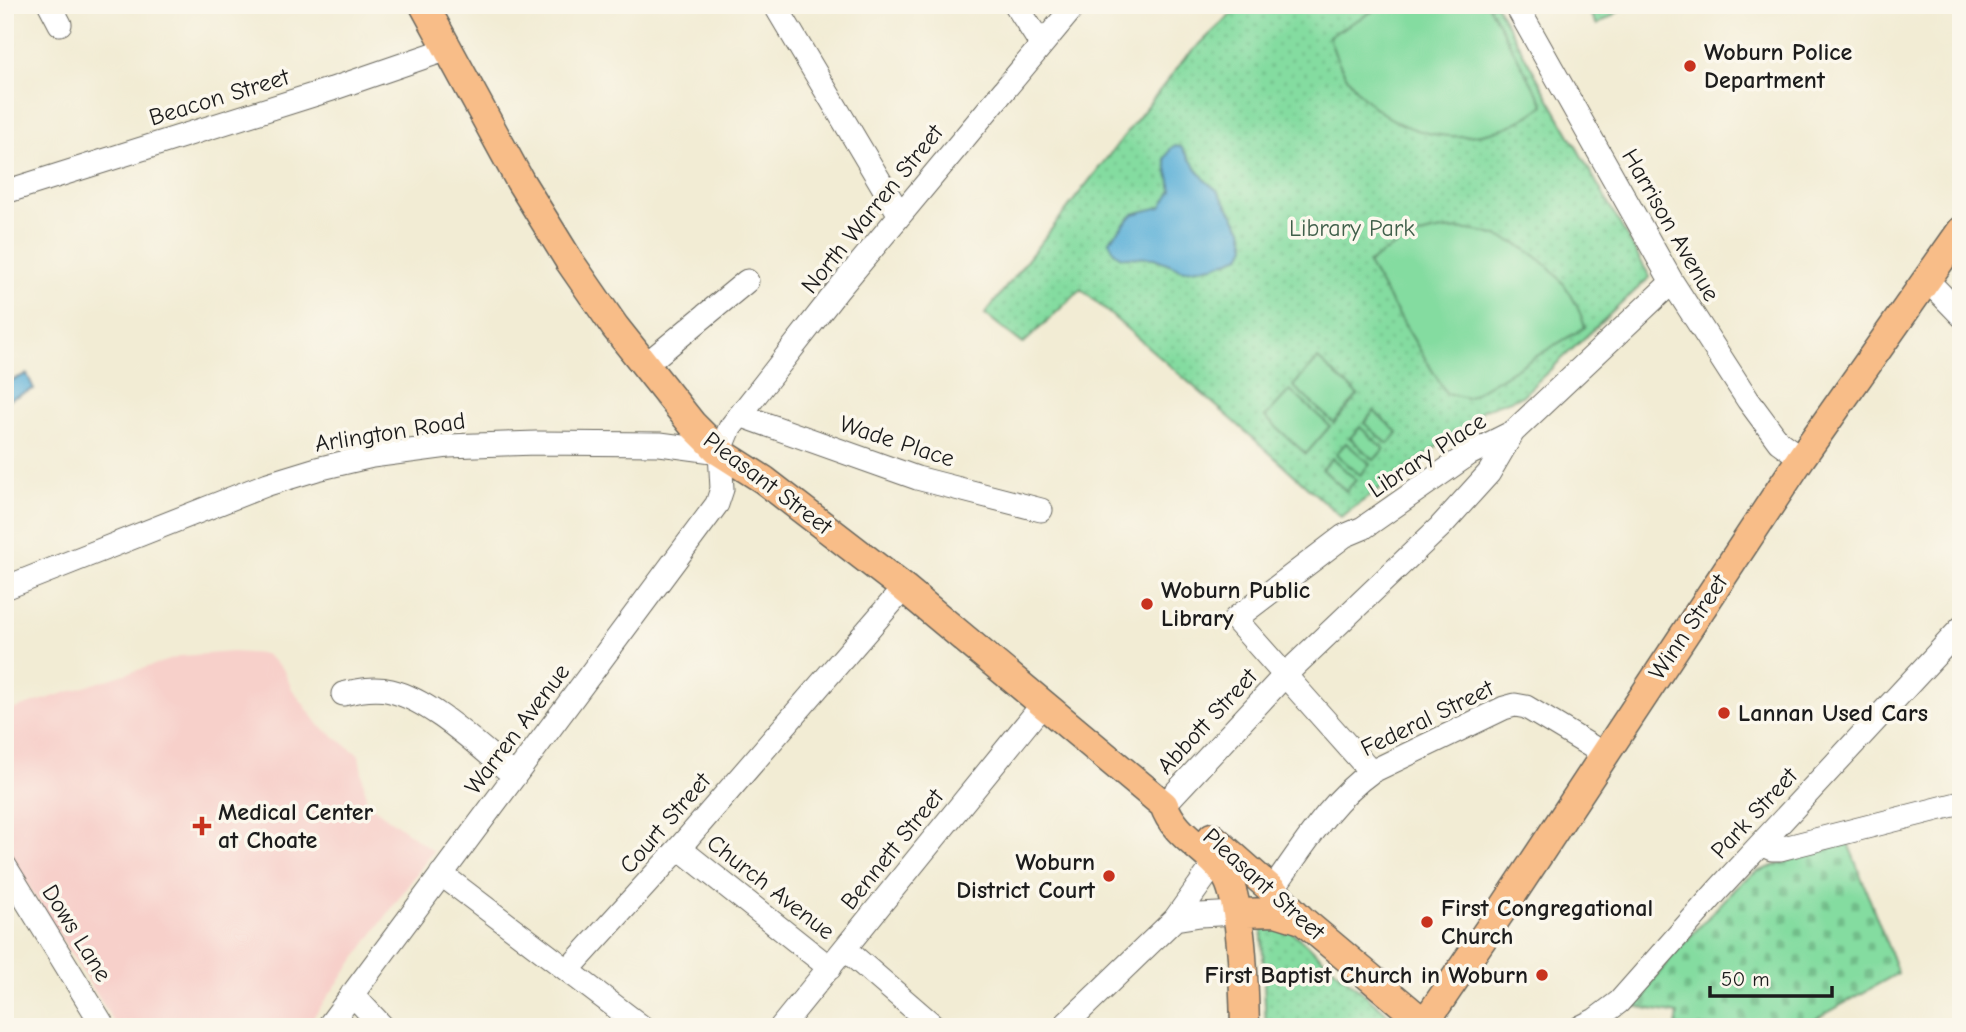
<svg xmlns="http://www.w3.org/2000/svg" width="1966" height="1032" font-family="'Comic Neue',sans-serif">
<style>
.built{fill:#f7d0ca}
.grass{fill:url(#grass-dots);stroke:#507c5e;stroke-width:2}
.cemetery{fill:url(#cemetery-stones);stroke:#507c5e;stroke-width:2}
.pitch{fill:#84dca0;stroke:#507c5e;stroke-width:2}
.water{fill:#5cb0d8;stroke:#3c667a;stroke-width:2}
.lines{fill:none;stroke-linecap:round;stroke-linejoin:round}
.minor-casing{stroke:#67655c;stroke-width:25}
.major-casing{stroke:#67655c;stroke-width:31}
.minor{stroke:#fff;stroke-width:23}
.major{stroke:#f8bd88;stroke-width:28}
.poi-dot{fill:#c8321e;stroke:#fbf7ec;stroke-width:2.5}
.labels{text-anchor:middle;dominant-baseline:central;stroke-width:7;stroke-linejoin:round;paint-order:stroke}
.poi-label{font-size:24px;font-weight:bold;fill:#1c1c1c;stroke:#fbf7ec;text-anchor:start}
.street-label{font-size:24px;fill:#1c1c1c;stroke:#fbf7ec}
.park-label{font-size:24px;fill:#405f4a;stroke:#fbf7ec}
</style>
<defs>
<pattern id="grass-dots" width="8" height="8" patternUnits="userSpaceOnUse" patternTransform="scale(1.75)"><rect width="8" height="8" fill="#84dca0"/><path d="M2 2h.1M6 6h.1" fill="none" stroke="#71bc89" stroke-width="1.8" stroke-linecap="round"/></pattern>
<pattern id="cemetery-stones" width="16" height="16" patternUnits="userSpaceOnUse" patternTransform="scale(1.75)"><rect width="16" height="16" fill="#84dca0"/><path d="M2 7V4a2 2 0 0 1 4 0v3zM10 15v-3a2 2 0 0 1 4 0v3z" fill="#71bc89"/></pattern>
</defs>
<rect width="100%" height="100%" fill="#fbf7ec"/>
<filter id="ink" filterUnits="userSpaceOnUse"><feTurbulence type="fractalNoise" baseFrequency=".0143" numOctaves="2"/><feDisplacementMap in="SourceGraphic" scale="14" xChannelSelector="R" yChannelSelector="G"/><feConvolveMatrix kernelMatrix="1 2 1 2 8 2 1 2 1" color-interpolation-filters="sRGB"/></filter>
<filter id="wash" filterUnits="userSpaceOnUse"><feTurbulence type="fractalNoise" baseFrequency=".00686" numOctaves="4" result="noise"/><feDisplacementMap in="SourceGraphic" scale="28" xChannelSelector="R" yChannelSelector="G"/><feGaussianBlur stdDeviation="1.57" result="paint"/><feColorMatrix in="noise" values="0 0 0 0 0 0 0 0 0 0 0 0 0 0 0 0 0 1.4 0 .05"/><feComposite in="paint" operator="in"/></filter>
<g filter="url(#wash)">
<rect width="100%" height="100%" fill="#f2ecd4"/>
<path class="built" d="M232 652 265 654 283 669 292 689 320 726 359 755 367 803 433 851 306 1027H117L5 849V712L182 656Z"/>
<path class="grass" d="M1241 5H1496L1650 277 1522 396 1482 410 1473 420 1341 517 1236 423 1081 289 1023 344 985 314 1185 58Z
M1585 5H1629L1597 25Z
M1274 924 1286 927 1390 1016 1400 1027H1266L1262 935 1263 930Z"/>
<path class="cemetery" d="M1847 840 1898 973 1802 1027H1676L1678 1014 1634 1006 1672 956 1741 882 1757 872Z"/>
<path class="pitch" d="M1384 5H1488L1544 105C1467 167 1355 133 1329 36Z
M1443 230C1508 225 1566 264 1585 327L1467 398 1446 393 1368 264C1390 246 1414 234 1443 230Z
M1318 359 1358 395 1334 423 1293 386Z
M1290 390 1330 426 1306 454 1265 417Z
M1374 411 1398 433 1388 444 1364 423Z
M1360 427 1384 449 1374 460 1350 438Z
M1346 443 1370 464 1360 475 1336 454Z
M1332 458 1356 480 1346 491 1322 469Z"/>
<path class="water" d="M1174 146 1181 147 1206 181 1218 191 1242 229 1246 246 1241 256 1214 266 1184 270 1154 258 1121 257 1114 252 1109 241 1133 214 1161 207 1172 190 1165 159 1171 148Z
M27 374 34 389 5 401V383Z"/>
</g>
<g filter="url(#ink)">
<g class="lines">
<defs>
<path id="minor" d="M50 5 60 24
M775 5 900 215
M1016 5 1041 44
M1516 5 1672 282 1748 400 1779 442 1801 458
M5 192 332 89 448 49
M1926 279 1961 315
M644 366 747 281
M740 415 917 478 1041 510
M1513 432 1672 282
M5 588 268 484 317 469 372 456 448 446 536 443 660 444 720 452
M343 694C359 690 375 687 391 691 433 701 481 749 515 776
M1164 805 1285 675 1440 527 1489 473 1513 432 1469 454 1363 528 1344 536 1235 619C1280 670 1326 721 1371 772
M1761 844 1772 849H1780L1961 803
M679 848 830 968
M5 866 104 1027
M441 874 642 1027
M1272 890C1302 849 1329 802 1371 772L1504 708 1515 705 1526 707 1604 754
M1175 919 1215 863
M845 949 935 1027
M568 970 679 848 904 588
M352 994 383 1027
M328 1027 717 504 722 489 720 452 730 428 837 291 1075 5
M781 1027 1043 704
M1063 1027 1175 919 1200 915 1237 913
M1581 1027 1595 1020 1619 1002 1718 890 1961 628"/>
<path id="major" d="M424 5 520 181 570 262 615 327 692 424 720 452 764 480 904 588 1164 805C1174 836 1206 848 1224 873 1243 898 1244 993 1245 1027
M1212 837 1272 890 1302 920 1429 1027
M1237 913 1276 912 1302 920
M1422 1027 1502 910 1801 458 1961 231"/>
</defs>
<use href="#minor" class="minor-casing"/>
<use href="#major" class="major-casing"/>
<use href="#minor" class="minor"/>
<use href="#major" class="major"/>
</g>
</g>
<g class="poi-dot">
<circle cx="1690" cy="66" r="7"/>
<circle cx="1147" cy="604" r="7"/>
<circle cx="1724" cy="713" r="7"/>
<path d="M198.5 815.5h7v7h7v7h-7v7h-7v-7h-7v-7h7z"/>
<circle cx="1109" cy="876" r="7"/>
<circle cx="1427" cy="922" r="7"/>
<circle cx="1542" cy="975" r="7"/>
</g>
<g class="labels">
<g class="poi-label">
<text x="1704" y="52">Woburn Police<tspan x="1704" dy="28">Department</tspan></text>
<text x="1161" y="590">Woburn Public<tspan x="1161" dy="28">Library</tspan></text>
<text x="1738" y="713">Lannan Used Cars</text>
<text x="218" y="812">Medical Center<tspan x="218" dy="28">at Choate</tspan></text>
<text x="1095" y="862" text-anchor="end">Woburn<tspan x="1095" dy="28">District Court</tspan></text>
<text x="1441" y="908">First Congregational<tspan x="1441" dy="28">Church</tspan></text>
<text x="1528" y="975" text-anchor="end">First Baptist Church in Woburn</text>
</g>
<g class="street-label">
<text transform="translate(219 97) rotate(-17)">Beacon Street</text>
<text transform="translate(872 209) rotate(-51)">North Warren Street</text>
<text transform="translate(1671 225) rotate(60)">Harrison Avenue</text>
<text transform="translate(390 432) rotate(-9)">Arlington Road</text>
<text transform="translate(897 441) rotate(18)">Wade Place</text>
<text transform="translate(1427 455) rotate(-33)">Library Place</text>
<text transform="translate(768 483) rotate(37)">Pleasant Street</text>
<text transform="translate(1688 627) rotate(-56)">Winn Street</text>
<text transform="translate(1427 718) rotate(-26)">Federal Street</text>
<text transform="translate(1207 721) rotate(-47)">Abbott Street</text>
<text transform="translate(517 729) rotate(-53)">Warren Avenue</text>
<text transform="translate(1754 813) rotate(-47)">Park Street</text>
<text transform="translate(665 823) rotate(-49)">Court Street</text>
<text transform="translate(892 849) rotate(-51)">Bennett Street</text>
<text transform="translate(1264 884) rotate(42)">Pleasant Street</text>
<text transform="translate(771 887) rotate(38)">Church Avenue</text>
<text transform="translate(77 933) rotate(58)">Dows Lane</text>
</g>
<g class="park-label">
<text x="1352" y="228">Library Park</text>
</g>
</g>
<rect width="1966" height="1032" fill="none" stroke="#fbf7ec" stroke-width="28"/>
<path d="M1710 986v10h122v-10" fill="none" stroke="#1c1c1c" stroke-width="3.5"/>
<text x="1721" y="986" font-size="21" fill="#1c1c1c" stroke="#fbf7ec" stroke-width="5" paint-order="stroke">50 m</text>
</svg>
